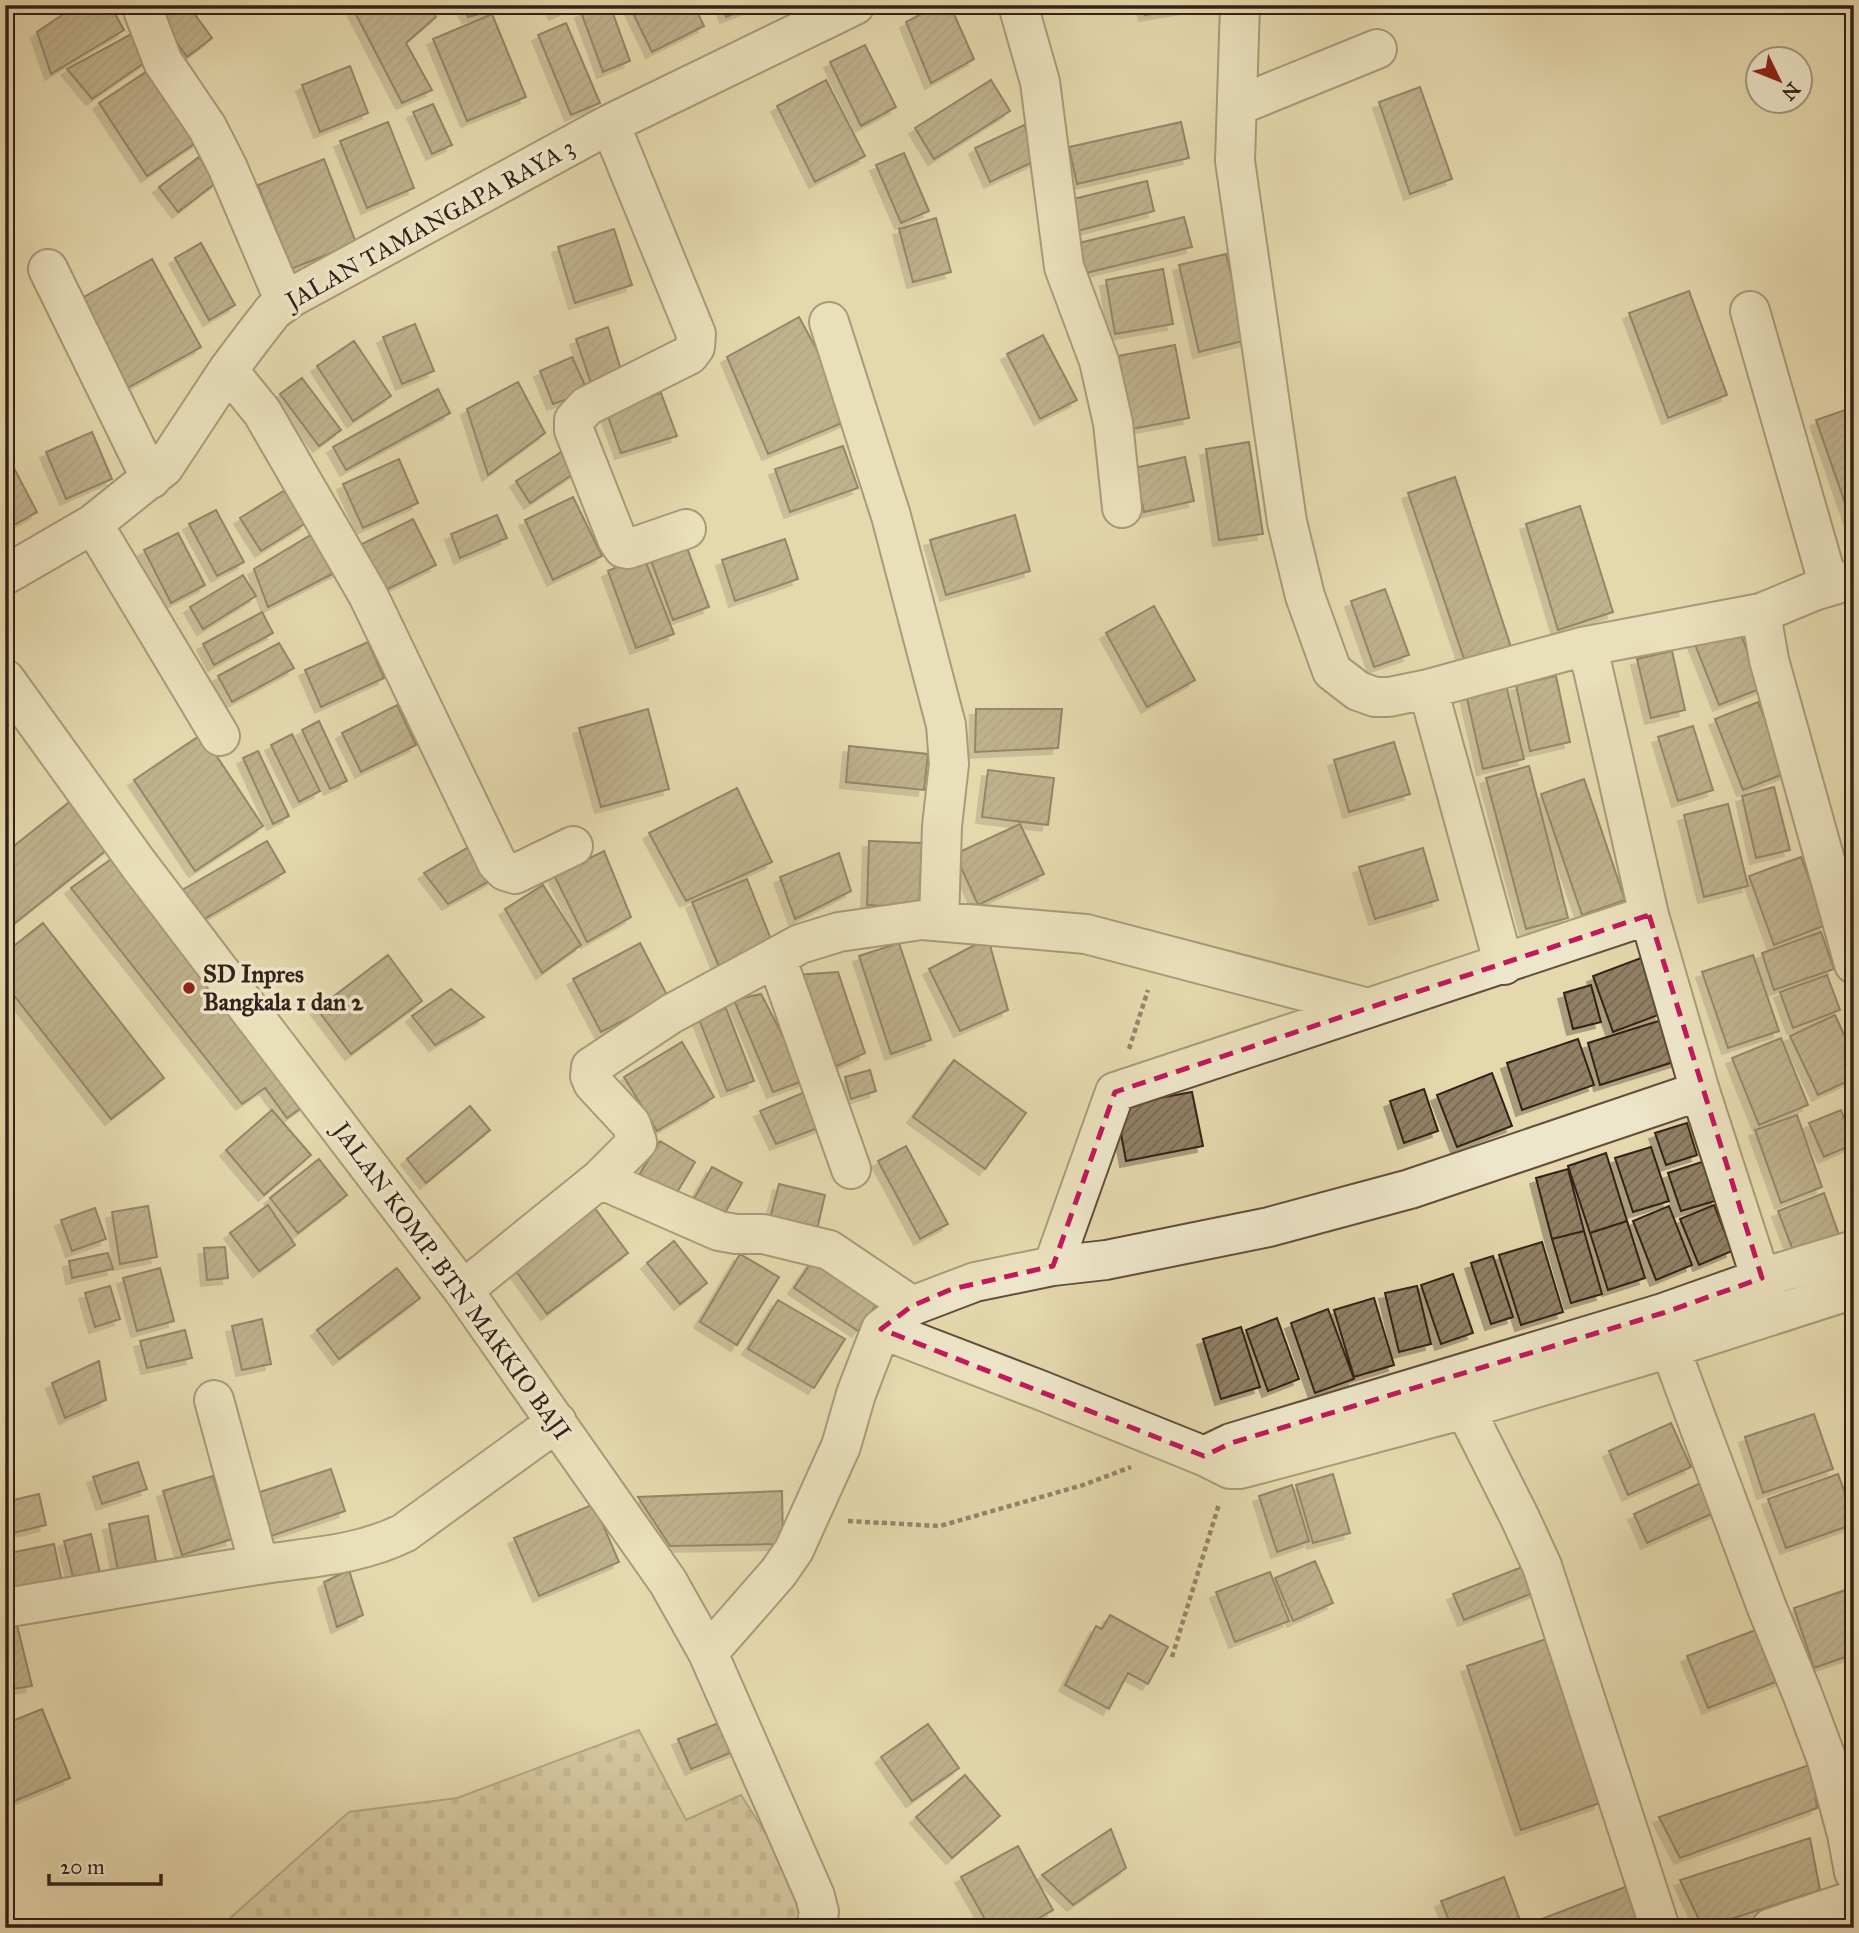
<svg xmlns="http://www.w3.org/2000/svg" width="1859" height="1933" font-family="'IM FELL Great Primer',serif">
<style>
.cemetery{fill:url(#cemetery-stones);stroke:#7e6d56;stroke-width:2}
.building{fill:url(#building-hatch);stroke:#352117;stroke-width:2;filter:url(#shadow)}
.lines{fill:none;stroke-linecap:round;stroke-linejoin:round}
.minor-casing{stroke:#614f3c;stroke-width:42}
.path{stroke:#352117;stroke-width:4.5;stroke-dasharray:5 3.5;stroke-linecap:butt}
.minor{stroke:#eee6ca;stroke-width:38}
.marked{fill:none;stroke:#c2185b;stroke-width:5;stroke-dasharray:14 9;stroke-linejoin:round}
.poi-dot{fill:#8f2418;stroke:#eee6ca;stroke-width:2.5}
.labels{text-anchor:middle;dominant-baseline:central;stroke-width:7;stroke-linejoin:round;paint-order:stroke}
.street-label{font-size:24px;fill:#352117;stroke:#eee6ca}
.poi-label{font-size:24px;font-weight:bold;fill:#352117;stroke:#eee6ca;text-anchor:start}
</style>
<defs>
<pattern id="cemetery-stones" width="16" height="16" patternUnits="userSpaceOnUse" patternTransform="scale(1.75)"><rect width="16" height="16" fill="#c7b994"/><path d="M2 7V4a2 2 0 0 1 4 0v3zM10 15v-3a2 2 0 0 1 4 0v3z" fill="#a29678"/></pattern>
<pattern id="building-hatch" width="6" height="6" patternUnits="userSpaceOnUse" patternTransform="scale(1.75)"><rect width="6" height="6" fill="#918065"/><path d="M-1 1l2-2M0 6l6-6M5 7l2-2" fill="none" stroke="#776852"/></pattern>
<filter id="shadow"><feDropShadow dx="-6" dy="6" stdDeviation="0" flood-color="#0004"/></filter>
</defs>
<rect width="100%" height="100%" fill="#e5d8ad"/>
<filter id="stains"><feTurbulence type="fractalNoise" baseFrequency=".00286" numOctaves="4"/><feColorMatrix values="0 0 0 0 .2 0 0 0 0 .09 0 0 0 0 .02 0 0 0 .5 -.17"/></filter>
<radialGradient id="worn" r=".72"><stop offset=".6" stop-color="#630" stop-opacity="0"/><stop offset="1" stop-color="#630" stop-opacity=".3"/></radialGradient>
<path class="cemetery" d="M639 1730 686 1820 741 1795 775 1848 805 1921 798 1928H219L349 1812 457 1798Z"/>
<path class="building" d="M77 5H110L124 30 51 74 37 32Z
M150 5H188L212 38 187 57Z
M351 5H431L436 17 406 43 432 90 402 103Z
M462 5H512L468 17Z
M551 5H574L555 14Z
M599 5H610L630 61 603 72 581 12Z
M629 5H694L704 26 652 52Z
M722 5H757L726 17Z
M938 5H950L974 59 931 83 906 22Z
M1143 5H1204L1145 15Z
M492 14 526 97 467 121 433 39Z
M566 23 600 103 571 115 538 35Z
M137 31 150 59 92 99 67 69Z
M865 45 896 107 861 126 830 62Z
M155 66 203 138 147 176 99 103Z
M350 66 368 113 320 132 302 85Z
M826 80 865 156 815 182 777 106Z
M991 80 1010 111 934 159 915 128Z
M1420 87 1452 179 1410 194 1379 102Z
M433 104 452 145 432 154 413 112Z
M388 122 414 188 367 208 340 141Z
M1181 122 1189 158 1077 184 1069 147Z
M1024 125 1039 159 990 182 975 148Z
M904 153 929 211 901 223 876 165Z
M199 157 217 182 178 212 159 187Z
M324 159 356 243 291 269 258 185Z
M1147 181 1154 211 1077 231 1069 200Z
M1184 217 1192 247 1082 274 1075 244Z
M936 218 951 272 913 282 899 229Z
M614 229 632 285 575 303 558 247Z
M201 243 235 305 209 320 175 258Z
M1226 254 1247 340 1199 352 1179 265Z
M152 259 201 347 124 390 75 302Z
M1163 269 1173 324 1115 334 1106 280Z
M1689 291 1727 395 1668 418 1629 313Z
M799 317 854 418 768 454 727 357Z
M415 324 434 371 402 384 383 337Z
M608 327 624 380 593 389 576 339Z
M1043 335 1077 400 1040 419 1007 354Z
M354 341 391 396 353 421 317 366Z
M1175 345 1189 418 1127 430 1113 357Z
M572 357 588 392 553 404 540 371Z
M302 378 341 430 319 446 280 394Z
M518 382 545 433 488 475 467 409Z
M438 389 450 413 346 470 333 447Z
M661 393 677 436 621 453 606 411Z
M1854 407V529L1816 420Z
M92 432 112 479 66 499 46 452Z
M1249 442 1263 534 1219 540 1206 449Z
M843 446 858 488 790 512 775 469Z
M5 451 37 512 5 530Z
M563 451 576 472 530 503 516 481Z
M1185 457 1194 501 1144 512 1134 468Z
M399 459 418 503 363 528 343 484Z
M1455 477 1512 650 1466 665 1408 493Z
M285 490 306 523 261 551 240 518Z
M573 497 602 556 553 580 525 520Z
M1580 506 1613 612 1558 630 1526 524Z
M216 510 244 562 217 576 189 524Z
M497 515 507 538 460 558 451 534Z
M1015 515 1030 571 946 595 930 540Z
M413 519 436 565 384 591 362 544Z
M319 530 338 571 268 607 254 569Z
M178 533 205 585 171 603 144 550Z
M785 539 798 579 735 601 722 560Z
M686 545 709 607 673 620 650 558Z
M643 555 674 634 636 648 608 571Z
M243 575 256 596 203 629 190 607Z
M1385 589 1409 655 1374 667 1351 601Z
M1154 606 1195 680 1147 707 1106 633Z
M262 612 273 633 214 665 203 644Z
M1737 625 1762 688 1719 705 1694 642Z
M368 642 384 678 321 707 305 670Z
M279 643 294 668 232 702 218 676Z
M1672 651 1685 710 1651 718 1637 659Z
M1556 676 1570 742 1530 751 1516 685Z
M1506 685 1524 759 1483 769 1466 694Z
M1758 702 1786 773 1743 790 1715 719Z
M397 705 416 745 361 772 342 733Z
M648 709 669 789 601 807 579 728Z
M976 709H1062L1058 748 975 752Z
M319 721 347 781 330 789 302 730Z
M1693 726 1713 790 1678 801 1658 737Z
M202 734 263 826 195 871 134 780Z
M292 734 320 791 299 802 271 745Z
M1394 742 1410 794 1349 812 1334 760Z
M849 746 928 754 924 790 846 782Z
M258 751 289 816 273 824 243 758Z
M1529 766 1568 918 1526 929 1486 778Z
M988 770 1054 778 1048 825 982 817Z
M1584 779 1625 900 1582 915 1541 794Z
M1774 787 1790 850 1756 858 1742 796Z
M737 788 772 862 686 901 649 833Z
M82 792 119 840 5 931V853Z
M1728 804 1748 886 1704 897 1684 815Z
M1020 824 1044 874 978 905 955 854Z
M267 841 285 872 201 921 182 890Z
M869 841 922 843 919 908 867 905Z
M474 844 493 879 448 904 424 873Z
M1423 848 1438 900 1375 919 1359 867Z
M124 850 312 1100 287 1118 265 1088 242 1104 71 888Z
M604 851 631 917 587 942 554 875Z
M839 853 851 891 795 919 780 877Z
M1801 857 1826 925 1774 945 1749 876Z
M747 879 774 947 722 974 692 902Z
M543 885 581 945 542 973 505 909Z
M43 923 164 1078 111 1119 5 984V953Z
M1821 932 1834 969 1774 990 1762 953Z
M988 938 1008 1010 960 1031 929 969Z
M640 943 668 997 601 1032 573 979Z
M899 943 931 1040 891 1054 859 956Z
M388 955 422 1001 351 1054 317 1009Z
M1753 955 1779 1031 1728 1048 1702 972Z
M1641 958 1661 1014 1613 1032 1593 976Z
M838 972 865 1053 826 1071 795 975Z
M1827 975 1840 1010 1793 1028 1780 992Z
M1591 985 1601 1022 1573 1029 1564 993Z
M451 989 484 1017 435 1045 412 1016Z
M761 994 806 1080 773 1092 734 1000Z
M726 1008 754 1081 727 1091 699 1019Z
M1835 1015 1854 1056V1078L1818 1095 1790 1036Z
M1668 1018 1680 1060 1600 1085 1588 1043Z
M1781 1038 1808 1105 1759 1125 1732 1058Z
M1578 1039 1594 1085 1522 1110 1507 1063Z
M682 1042 714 1097 657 1131 624 1077Z
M954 1060 1026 1113 985 1169 913 1117Z
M870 1070 876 1091 851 1099 845 1077Z
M1492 1073 1512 1126 1457 1147 1437 1095Z
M1424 1089 1438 1131 1404 1143 1390 1101Z
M805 1092 823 1126 776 1144 760 1111Z
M1192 1092 1203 1146 1126 1161 1116 1106Z
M470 1106 490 1130 426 1183 407 1159Z
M272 1110 311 1155 264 1195 226 1150Z
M1841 1110 1854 1144 1824 1157 1809 1123Z
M1797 1115 1822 1187 1781 1203 1755 1130Z
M1687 1123 1697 1155 1666 1165 1655 1133Z
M660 1141 695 1162 672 1201 636 1180Z
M906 1146 948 1224 920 1239 878 1161Z
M1651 1147 1669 1201 1633 1212 1615 1158Z
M1606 1153 1627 1221 1590 1233 1568 1166Z
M319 1159 347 1195 298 1233 270 1198Z
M1705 1161 1718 1200 1681 1211 1668 1173Z
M712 1167 742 1183 721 1220 691 1204Z
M1568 1169 1584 1231 1552 1239 1536 1178Z
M779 1184 825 1195 816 1234 769 1222Z
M1824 1193 1839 1235 1794 1253 1778 1211Z
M268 1205 295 1245 259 1271 230 1233Z
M1714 1205 1732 1251 1699 1265 1680 1219Z
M148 1206 157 1257 120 1264 112 1212Z
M1669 1206 1692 1265 1656 1280 1633 1221Z
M594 1207 628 1253 547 1314 513 1267Z
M95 1208 106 1239 72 1251 61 1220Z
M1627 1221 1645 1278 1608 1290 1590 1233Z
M1584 1231 1602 1294 1571 1303 1552 1239Z
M674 1241 707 1283 680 1304 647 1263Z
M1542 1242 1563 1312 1521 1325 1499 1255Z
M225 1247 228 1278 207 1280 204 1248Z
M108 1253 113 1269 72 1278 69 1261Z
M740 1254 779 1277 737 1345 700 1322Z
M1493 1256 1513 1317 1491 1324 1471 1263Z
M812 1261 877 1303 858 1331 794 1288Z
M160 1268 174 1321 137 1331 123 1278Z
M397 1268 420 1298 339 1359 317 1330Z
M1453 1274 1473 1333 1441 1344 1421 1285Z
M110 1286 120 1319 95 1327 85 1293Z
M1417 1286 1431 1344 1399 1352 1385 1293Z
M1374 1298 1394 1365 1354 1377 1334 1310Z
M778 1300 845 1339 814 1388 748 1349Z
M1328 1309 1354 1379 1315 1393 1291 1323Z
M1277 1318 1299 1379 1268 1391 1246 1330Z
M262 1319 271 1364 242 1370 232 1326Z
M1241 1327 1260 1387 1221 1399 1203 1339Z
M185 1330 192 1358 147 1368 140 1341Z
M99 1361 106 1400 65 1418 52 1383Z
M1814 1414 1833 1469 1763 1493 1745 1437Z
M1671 1423 1691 1467 1628 1495 1609 1451Z
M138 1462 147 1489 102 1504 93 1477Z
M331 1469 345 1511 271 1536 257 1493Z
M1333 1474 1350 1533 1313 1543 1296 1485Z
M1838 1474 1854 1517V1524L1786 1548 1768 1499Z
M213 1476 232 1539 182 1555 163 1491Z
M1707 1480 1720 1510 1647 1543 1634 1514Z
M1292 1485 1309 1541 1277 1552 1259 1496Z
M782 1491 783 1544 670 1546 638 1497Z
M39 1494 46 1525 5 1535V1502Z
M594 1504 619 1562 539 1596 514 1538Z
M148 1516 158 1573 120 1581 109 1524Z
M91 1534 103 1586 77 1593 64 1541Z
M54 1544 64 1591 5 1593V1554Z
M1315 1561 1333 1603 1293 1621 1275 1578Z
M1532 1563 1543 1589 1464 1620 1453 1594Z
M349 1570 363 1615 337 1627 324 1582Z
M1270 1572 1289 1621 1235 1642 1216 1592Z
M1854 1587V1654L1814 1668 1794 1608Z
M13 1609 32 1686 5 1690V1610Z
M1110 1615 1168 1647 1148 1684 1128 1673 1109 1709 1065 1685 1096 1626 1102 1629Z
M1766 1626 1786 1678 1708 1708 1687 1656Z
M1546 1639 1600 1803 1521 1830 1467 1666Z
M42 1709 70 1778 5 1805V1724Z
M721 1722 735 1751 691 1769 678 1739Z
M928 1724 959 1768 912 1801 881 1757Z
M1812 1764 1817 1808 1680 1858 1659 1817Z
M965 1775 1000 1816 952 1858 916 1817Z
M1111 1829 1126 1868 1073 1905 1042 1875Z
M1810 1838 1820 1890 1703 1928 1680 1880Z
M1018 1846 1053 1910 1021 1928H990L961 1877Z
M1504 1877 1521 1923 1509 1928H1452L1441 1901Z
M1633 1884 1649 1928H1538L1536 1921Z"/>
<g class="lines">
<defs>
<path id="minor" d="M141 5 163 62 207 127 227 166 285 302
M1018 5 1040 82 1064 267 1099 361 1113 423 1122 508
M1240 5 1235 161 1287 522 1305 596 1332 671 1358 691 1375 697H1389L1428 689 1582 647 1592 665 1649 915 1700 1091
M1237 106 1377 49
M610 124 696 334 695 347 689 355 587 406 574 420V430L617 539 623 548 628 549 686 529
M48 269 151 479
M1750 311 1829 586
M829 322 891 516 946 725 949 764 942 826 939 921
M228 370 262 412 368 595 497 863 505 871 515 874 573 846
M93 524 220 736
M5 575 93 524 164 467 228 370 259 329 273 311 292 297 610 124 855 5
M1854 579 1814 591 1761 613 1769 660 1854 964
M1582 647 1761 613
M5 679 139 865 463 1290 668 1582 708 1653 815 1896 819 1912 816 1928
M1428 689 1504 965
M776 957 851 1169
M600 1179 719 1231 736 1234H763L829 1250 912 1306
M1053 1266 1115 1092 1649 915
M463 1290 600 1179 637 1142 631 1124 593 1083 590 1076 591 1067 671 1014 800 944 839 932 922 920 1086 934 1368 1008
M881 1329 912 1306 975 1282 1053 1266 1106 1260 1269 1227 1410 1189 1700 1091 1772 1313
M1670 1348 1767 1608 1803 1696 1827 1760 1847 1834 1854 1872
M214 1400 259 1565
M1465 1409 1520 1518 1542 1566 1660 1928
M1204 1456 1231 1443 1663 1313 1762 1278 1854 1250
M5 1608C90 1594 174 1578 258 1565 309 1557 357 1556 404 1533L557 1422
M708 1653 778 1573 794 1550 841 1446 856 1394 881 1329 1040 1390 1204 1456 1230 1469H1240L1465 1409 1670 1348 1854 1289
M1771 1928 1854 1900"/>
</defs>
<use href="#minor" class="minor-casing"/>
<path class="path" d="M1129 1049 1148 990
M848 1521 940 1526 1083 1485 1131 1467
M1172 1657 1219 1504"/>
<use href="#minor" class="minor"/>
</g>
<path d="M0 0H1859V1933H0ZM1649 915 1762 1278 1663 1313 1231 1443 1204 1456 881 1329 912 1306 952 1289 1053 1266 1115 1092Z" fill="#e5d8ad" fill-opacity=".55" fill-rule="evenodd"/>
<path class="marked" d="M1649 915 1762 1278 1663 1313 1231 1443 1204 1456 881 1329 912 1306 952 1289 1053 1266 1115 1092Z"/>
<circle class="poi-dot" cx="189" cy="988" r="7"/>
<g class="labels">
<g class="street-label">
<text transform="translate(430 224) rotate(-29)">JALAN TAMANGAPA RAYA 3</text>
<text transform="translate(452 1281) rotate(54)">JALAN KOMP. BTN MAKKIO BAJI</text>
</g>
<g class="poi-label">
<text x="203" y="974">SD Inpres<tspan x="203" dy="28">Bangkala 1 dan 2</tspan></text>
</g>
</g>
<rect width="1859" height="1933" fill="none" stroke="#e5d8ad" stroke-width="28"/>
<rect x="7" y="7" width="1845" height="1919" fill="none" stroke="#352117" stroke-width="3.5"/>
<rect x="14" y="14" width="1831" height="1905" fill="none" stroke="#352117" stroke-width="2"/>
<g transform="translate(1779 80) rotate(133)"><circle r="33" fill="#eee6ca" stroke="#a49782" stroke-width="2"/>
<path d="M0-5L12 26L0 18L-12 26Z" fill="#8f2418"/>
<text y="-10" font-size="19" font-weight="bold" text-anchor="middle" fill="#352117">N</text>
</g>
<path d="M49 1874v10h112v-10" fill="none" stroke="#352117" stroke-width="3.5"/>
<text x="60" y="1874" font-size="21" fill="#352117" stroke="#eee6ca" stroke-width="5" paint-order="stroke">20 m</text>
<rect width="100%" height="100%" filter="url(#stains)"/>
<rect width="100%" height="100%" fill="url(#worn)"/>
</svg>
